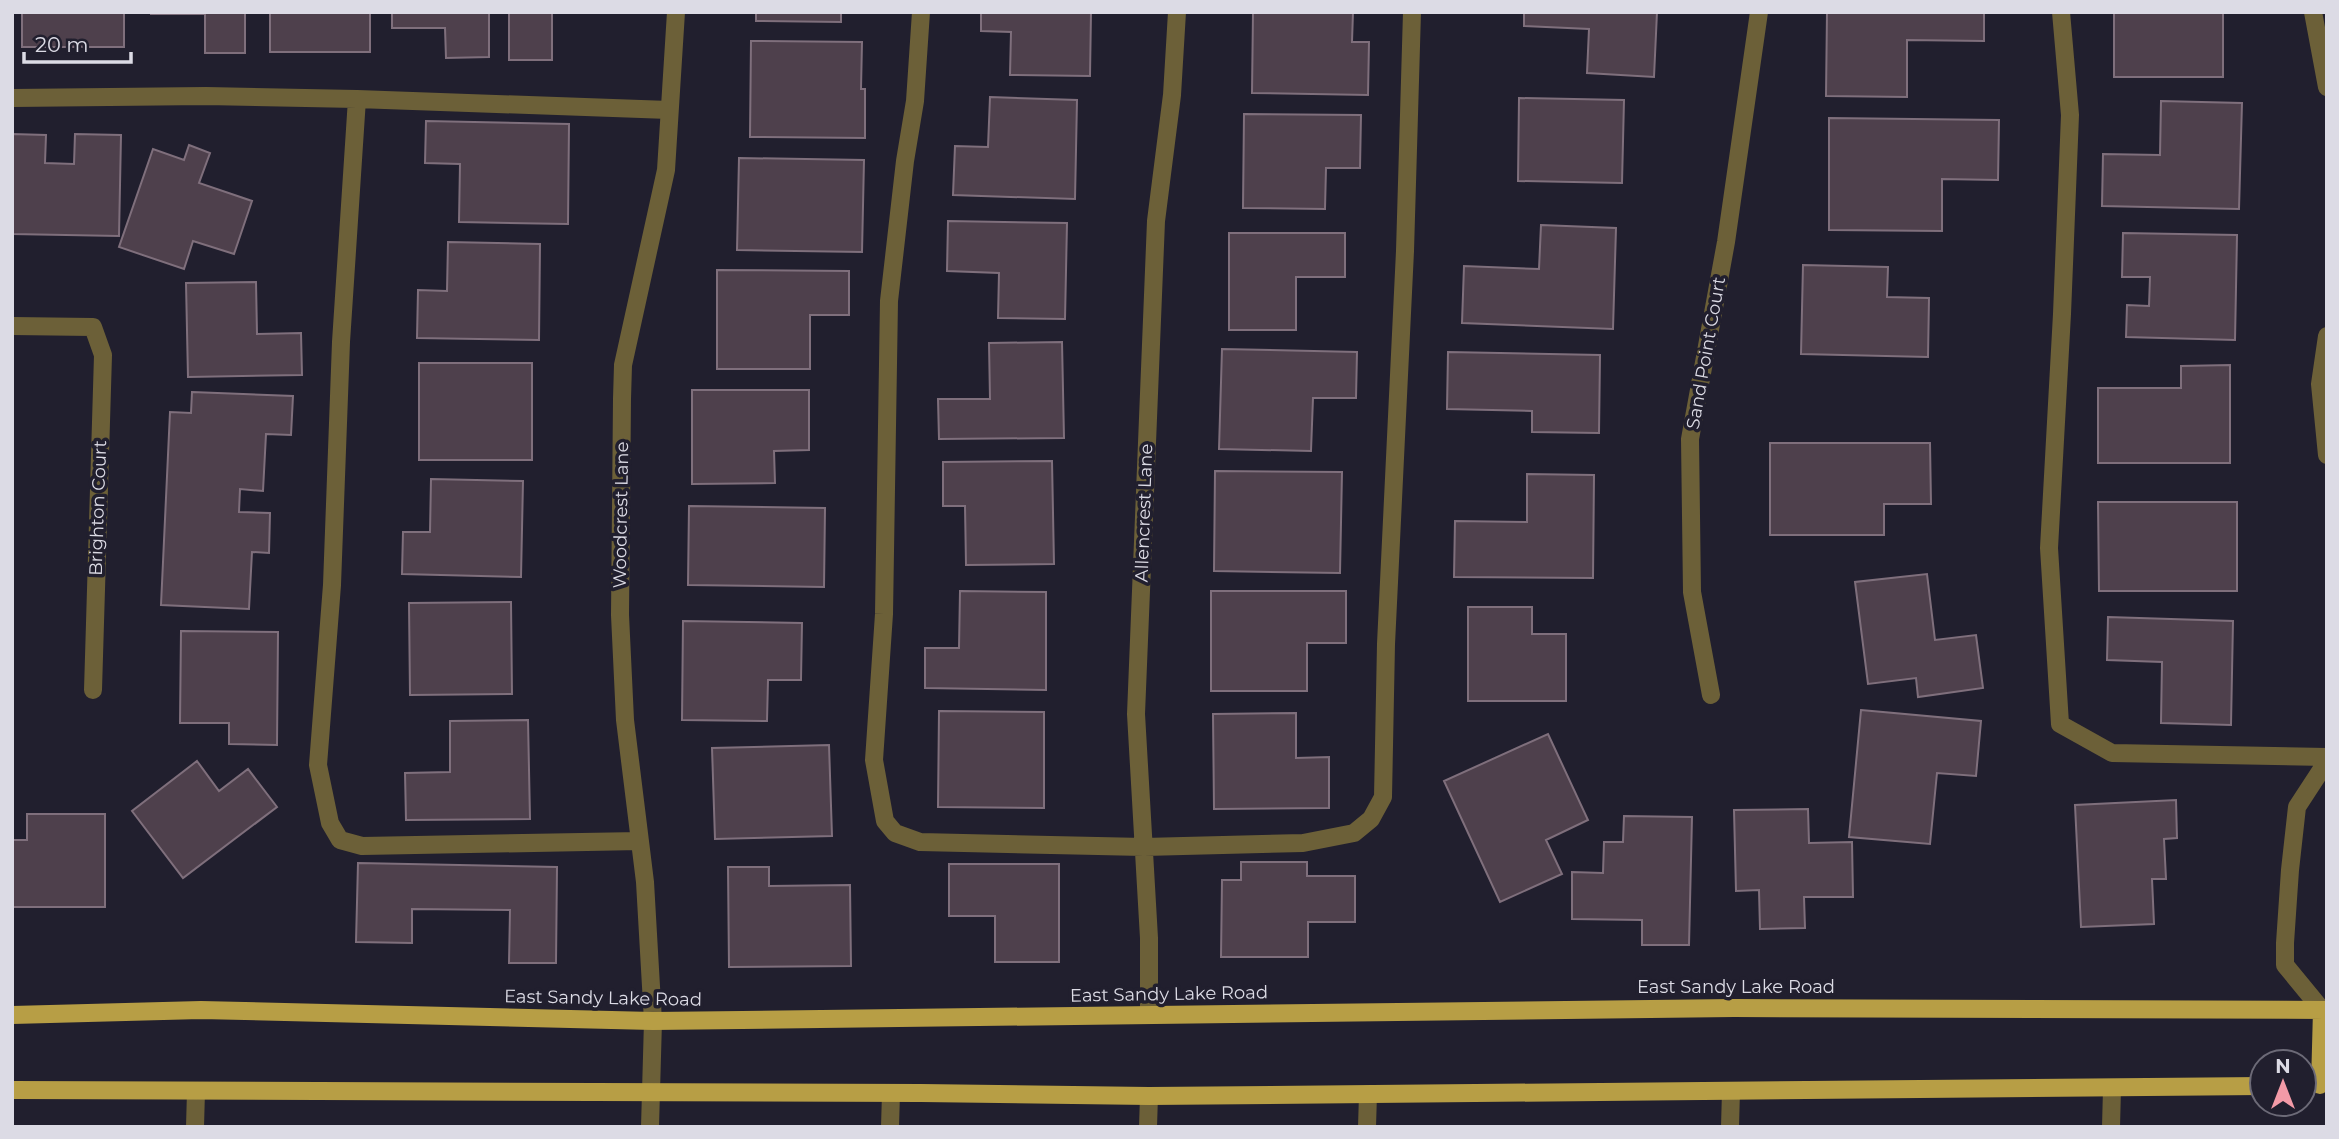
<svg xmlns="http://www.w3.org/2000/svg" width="2339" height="1139" font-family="Montserrat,sans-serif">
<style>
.building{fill:#4e404c;stroke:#7f6f7c;stroke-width:2}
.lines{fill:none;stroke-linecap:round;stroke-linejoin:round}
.minor{stroke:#6c6038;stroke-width:18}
.major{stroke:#b79e45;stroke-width:18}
.labels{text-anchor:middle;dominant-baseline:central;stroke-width:7;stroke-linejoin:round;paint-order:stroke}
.street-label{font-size:18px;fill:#dcdbe5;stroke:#211f2e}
</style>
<rect width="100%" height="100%" fill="#211f2e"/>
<path class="building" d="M22 12H124V47H22Z
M151 12H245V53H205V14H151Z
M270 12H370V52H270Z
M392 12H489V57L446 58 445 28H392Z
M509 12H552V60H509Z
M756 12H841V22L756 21Z
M981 12H1091L1090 76 1010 75 1011 32 981 31Z
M1253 12H1353L1352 42H1369L1368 95 1252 93Z
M1524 12H1657L1654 77 1587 73 1589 29 1524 26Z
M1827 12H1984V41L1907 40V97L1826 96Z
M2114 12H2223V77H2114Z
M751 41 862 42 861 89H865V138L750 137Z
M990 97 1077 100 1075 199 953 195 955 146 988 147Z
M1519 98 1624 100 1622 183 1518 181Z
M2161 101 2242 103 2239 209 2102 206 2103 154 2160 155Z
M1244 114 1361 115 1360 168H1326L1325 209 1243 208Z
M1829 118 1999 120 1998 180 1942 179V231L1829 230Z
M426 121 569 124 568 224 459 222 460 164 425 163Z
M12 134 46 135 45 163 74 164 75 134 121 135 119 236 12 234Z
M189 145 210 153 199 183 252 201 234 254 193 241 184 269 119 247 153 149 184 160Z
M739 158 864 160 862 252 737 250Z
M948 221 1067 223 1065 319 998 318 999 273 947 271Z
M1541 225 1616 228 1613 329 1462 323 1464 266 1539 269Z
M1229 233H1345V277H1296V330H1229Z
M2123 233 2237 235 2235 340 2126 337 2127 305 2149 306 2150 277H2122Z
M448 242 540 244 539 340 417 338 418 290 447 291Z
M1803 265 1888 267 1887 297 1929 298 1928 357 1801 354Z
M717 270 849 271V315H810V369H717Z
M256 282 257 334 301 333 302 375 188 377 186 283Z
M1062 342 1064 438 939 439 938 399H990L989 343Z
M1222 349 1357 352 1356 398H1313L1311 451 1219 449Z
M1448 352 1600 355 1599 433 1532 432V411L1447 409Z
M419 363H532V460H419Z
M2230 365V463H2098V388H2181V366Z
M692 390H809V450L774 451 775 483 692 484Z
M192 392 293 396 291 435 266 434 263 491 240 489 239 512 270 513 269 553 252 552 249 609 161 605 170 412 191 413Z
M1770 443H1930L1931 504H1884V535H1770Z
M1052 461 1054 564 966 565 965 506H943V462Z
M1215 471 1342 472 1340 573 1214 571Z
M1527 474 1594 475 1593 578 1454 577 1455 521 1527 522Z
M431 479 523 481 521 577 402 574 403 532H430Z
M2098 502H2237V591H2099Z
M689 506 825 508 824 587 688 585Z
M1927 574 1935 640 1976 635 1983 688 1918 697 1916 678 1868 684 1855 582Z
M960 591 1046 592V690L925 688V648H959Z
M1211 591H1346V643H1307V691H1211Z
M511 602 512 694 410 695 409 603Z
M1468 607H1532V634H1566V701H1468Z
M2108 617 2233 621 2231 725 2161 723 2162 662 2107 660Z
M683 621 802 623 801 680H768L767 721 682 720Z
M181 631 278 632 277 745 229 744V723H180Z
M1861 710 1981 721 1976 776 1937 773 1930 844 1849 837Z
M939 711 1044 712V808L938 807Z
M1296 713V758L1329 757V808L1214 809 1213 714Z
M528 720 530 819 406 820 405 773 450 772V721Z
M1548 734 1588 820 1546 840 1562 874 1500 902 1444 781Z
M829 745 832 836 715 839 712 748Z
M197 761 219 791 248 769 277 807 183 878 132 811Z
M2176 800 2177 838 2164 839 2166 879H2152L2154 924 2081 927 2075 805Z
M1808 809 1809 843 1852 842 1853 897H1804L1805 928 1760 929 1759 890 1736 891 1734 810Z
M27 814H105V907H12V840H27Z
M1624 816 1692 817 1689 945H1642V920L1572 919V872L1603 873 1604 842H1623Z
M1241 862H1307V876H1355V922H1308V957H1221L1222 880H1241Z
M358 863 557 867 556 963H509L510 910 412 909V943L356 942Z
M949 864H1059V962H995V916H949Z
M728 867H769V886L850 885 851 966 729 967Z"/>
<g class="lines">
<path class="minor" d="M921 12 915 101 905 161 889 301 884 614 874 760 885 821 895 833 920 842 1144 847 1303 843 1354 833 1371 819 1383 797 1386 644 1405 251 1412 12
M2061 12 2070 115 2062 314 2049 548 2060 724 2112 753 2327 757
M2313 12 2327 87
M12 98 206 96 357 99
M12 326 93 327 103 355 93 690
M2327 336 2320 384 2327 455
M1711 695 1692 592 1690 439 1726 242 1759 12
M640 841 362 846 340 840 330 823 318 765 332 585 341 342 357 99 669 110
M2322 1010 2285 965V943L2290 870 2297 807 2327 761
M1149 1015V938L1136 714 1156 221 1172 95 1177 12
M195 1127 196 1091
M650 1127 653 1021 645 882 625 720 620 615 622 399 623 365 666 170 676 12
M890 1127 891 1093
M1148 1127 1149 1096
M1367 1127 1368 1094
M1730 1127 1731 1091
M2111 1127 2112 1089"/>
<path class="major" d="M12 1015 201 1010 653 1021 1734 1008 2327 1010
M2320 1085 2322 1010
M12 1090 921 1093 1149 1096 2262 1086"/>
</g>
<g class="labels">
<g class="street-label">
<text transform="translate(1706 353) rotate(-80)">Sand Point Court</text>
<text transform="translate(98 508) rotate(-88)">Brighton Court</text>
<text transform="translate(1144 513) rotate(-88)">Allencrest Lane</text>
<text transform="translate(621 515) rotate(-89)">Woodcrest Lane</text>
<text x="1736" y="987">East Sandy Lake Road</text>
<text transform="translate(1169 994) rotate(-1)">East Sandy Lake Road</text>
<text transform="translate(603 998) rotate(1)">East Sandy Lake Road</text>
</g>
</g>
<rect width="2339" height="1139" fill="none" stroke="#dcdbe5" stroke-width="28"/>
<g transform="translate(2283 1083)"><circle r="33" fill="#211f2e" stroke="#6c6a77" stroke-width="2"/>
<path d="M0-5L12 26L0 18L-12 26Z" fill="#f39aa7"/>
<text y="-10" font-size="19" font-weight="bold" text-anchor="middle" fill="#dcdbe5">N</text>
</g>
<path d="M24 52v10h107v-10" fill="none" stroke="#dcdbe5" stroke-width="3.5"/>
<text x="35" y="52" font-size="21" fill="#dcdbe5" stroke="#211f2e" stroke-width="5" paint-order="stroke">20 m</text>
</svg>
